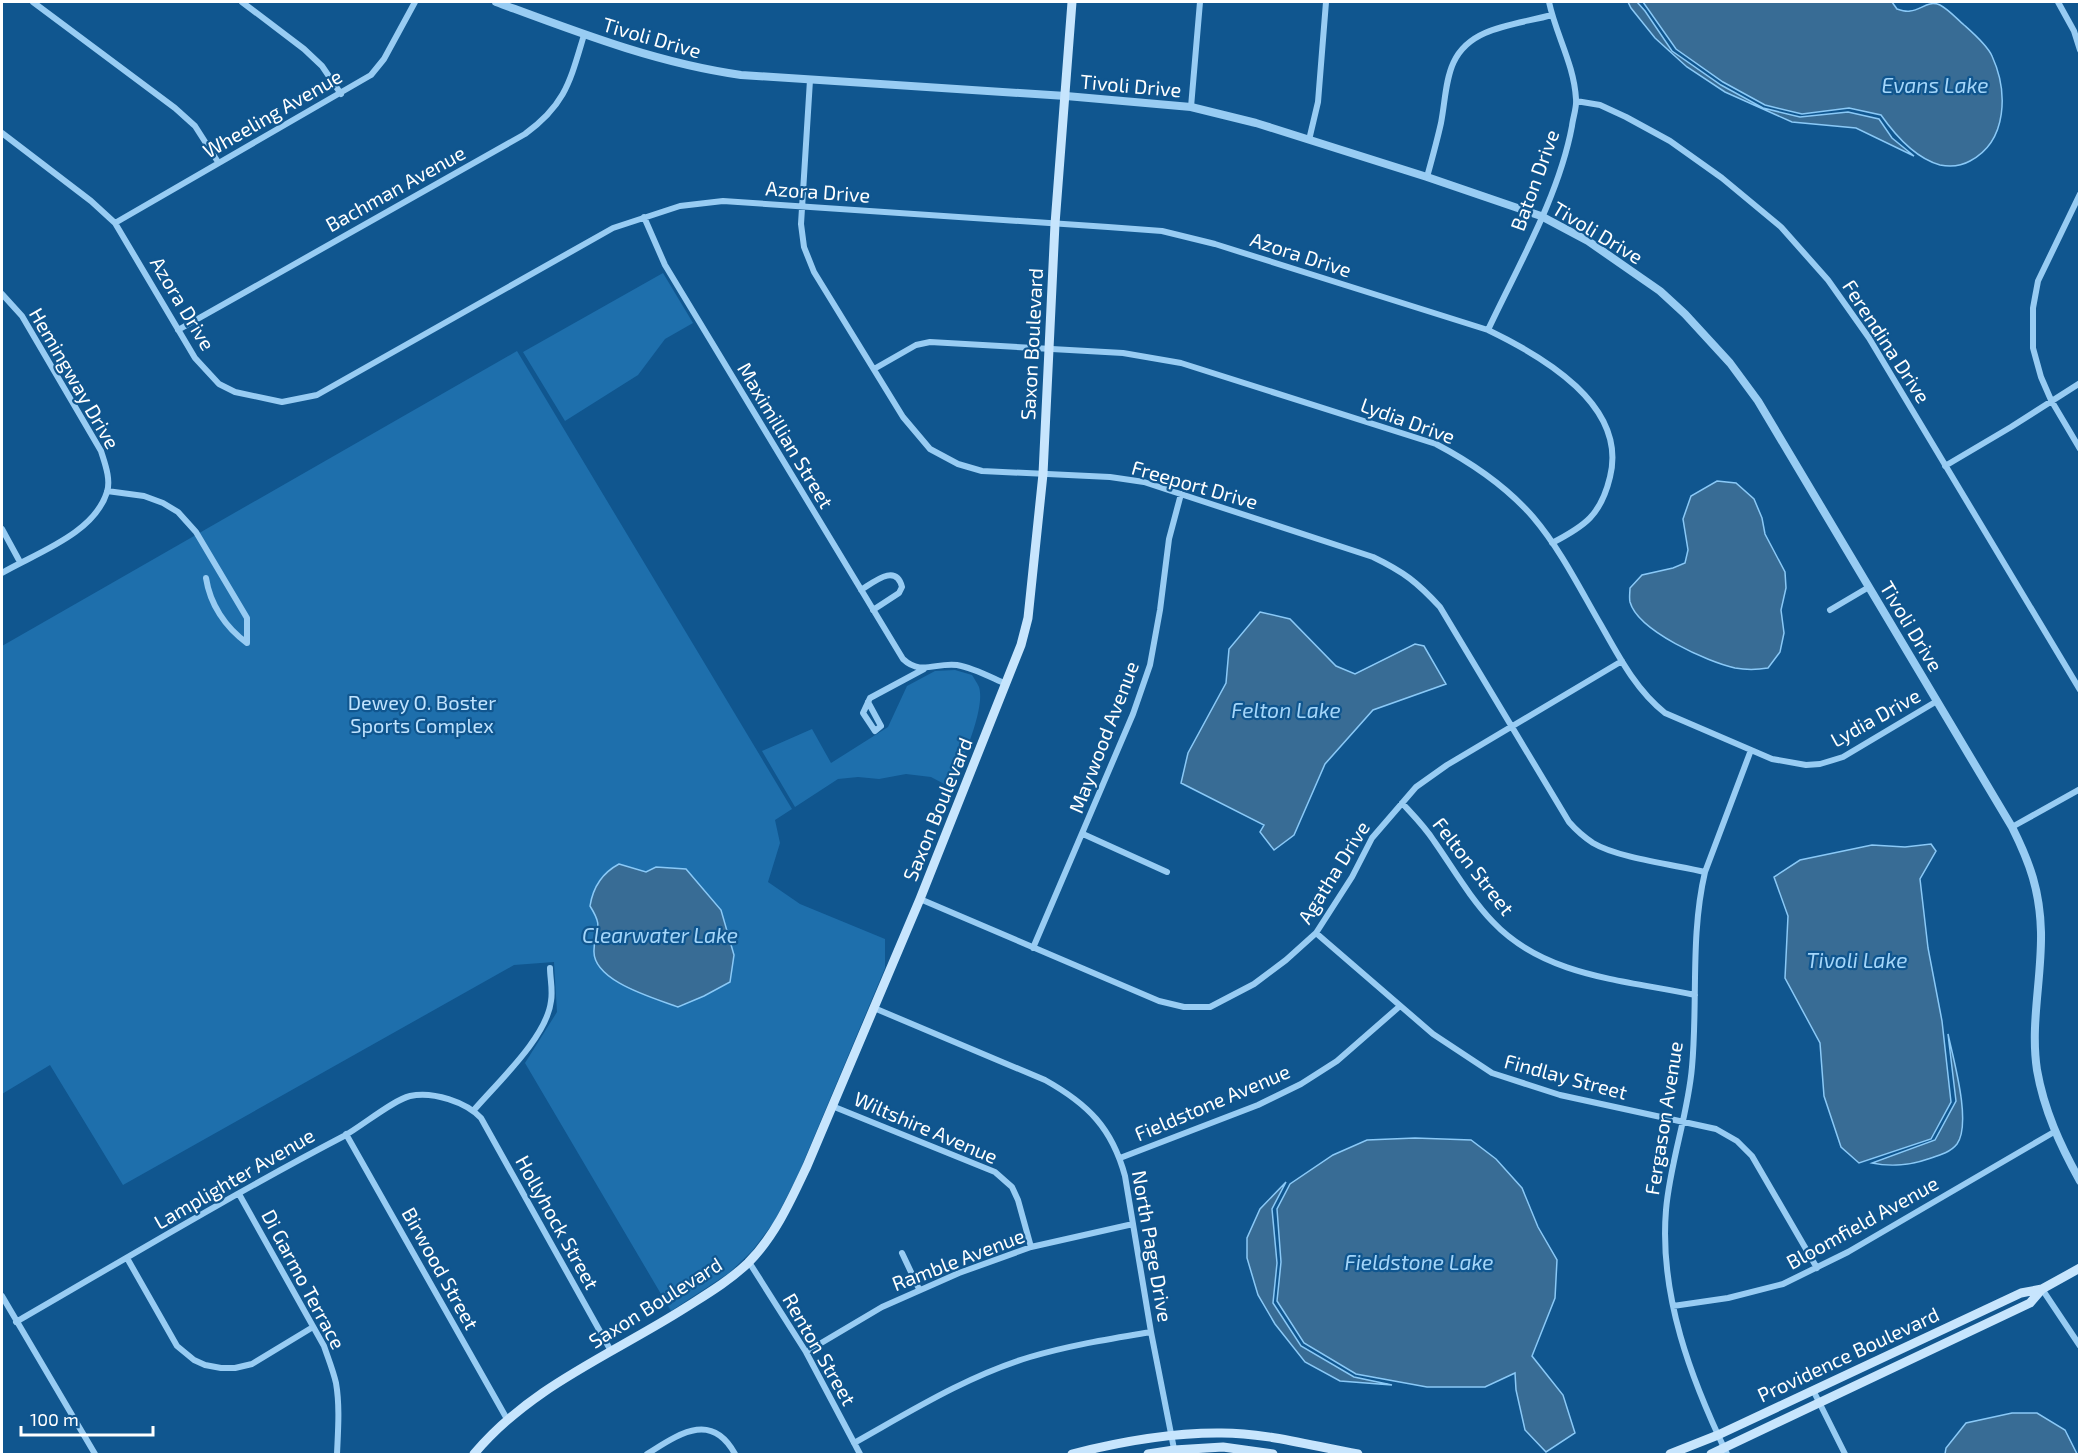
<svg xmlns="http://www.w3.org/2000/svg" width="2081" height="1456" font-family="'Exo 2',sans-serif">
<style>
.green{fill:#1e6fac}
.water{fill:#386c95;stroke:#8ac9f7;stroke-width:1.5}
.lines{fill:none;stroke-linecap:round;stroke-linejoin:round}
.minor{stroke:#98ccf3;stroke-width:6}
.tertiary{stroke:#98ccf3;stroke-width:8}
.secondary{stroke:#c7e5fd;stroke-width:9}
.labels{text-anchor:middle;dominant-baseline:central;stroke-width:4.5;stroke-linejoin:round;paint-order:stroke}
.street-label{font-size:20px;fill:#fff;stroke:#10568f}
.park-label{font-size:20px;fill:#c0e3fe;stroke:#10568f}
.water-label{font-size:21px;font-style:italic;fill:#a4d6fa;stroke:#10568f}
</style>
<rect width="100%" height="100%" fill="#10568f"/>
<path class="green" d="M663 273 693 323 665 339 638 375 565 421 523 352Z
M517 351 792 809 775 820 780 843 768 882 800 904 885 939V968L798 1175 774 1222 752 1251 729 1273 671 1311 525 1063 557 1012 554 962 514 965 123 1185 50 1065 2 1094V646Z
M955 670 972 675C974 678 977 683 979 687 986 709 960 766 950 787L931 777 906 774 879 779 858 777 838 779 795 807 762 751 812 729 831 763 888 727 907 686 935 671Z"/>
<path class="water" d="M1628 2H1637L1645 11 1672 51 1721 85 1763 108 1800 117 1848 112 1879 119 1892 138 1914 156 1856 128 1792 122 1725 92 1687 67 1655 38 1631 8Z
M1643 2H1892L1897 9C1900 10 1906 12 1910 11 1922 10 1927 0 1940 5 1948 9 1957 19 1964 25 1973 33 1987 45 1992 56 2008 91 2008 141 1970 161 1961 166 1950 167 1940 165 1915 158 1895 135 1881 115L1849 108 1802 114 1765 105 1723 82 1676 49Z
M1717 481 1736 483 1754 499 1762 518 1765 534 1785 572 1786 588 1781 610 1784 633 1780 652 1768 668C1756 670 1746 670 1735 668 1708 662 1638 631 1630 602 1629 598 1630 592 1630 588L1642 575 1673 568 1685 563 1688 550 1683 519 1691 496Z
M1260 612 1290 619 1336 666 1355 674 1415 644 1424 646 1446 684 1373 710 1325 764 1294 835 1274 850 1260 832 1264 825 1181 783 1188 753 1226 683 1229 649Z
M1931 844 1936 851 1920 879 1928 948 1942 1021 1951 1102 1931 1139 1859 1163 1841 1147 1824 1096 1820 1043 1785 978 1788 916 1774 877 1800 860 1872 845 1905 847Z
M619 864 646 872 656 867 686 869 721 910 734 955 730 982 704 996 678 1007C654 998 592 981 594 950 594 927 605 930 590 906 593 887 602 873 619 864Z
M1948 1034C1953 1058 1972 1123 1957 1144 1950 1153 1937 1156 1928 1159 1911 1165 1890 1167 1872 1163L1935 1140 1956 1101Z
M1415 1138 1471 1140 1496 1159 1522 1188 1538 1227 1557 1260 1555 1298 1532 1356 1563 1395 1575 1433 1546 1452 1525 1430 1516 1390 1515 1373 1485 1387H1427L1356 1374 1304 1343 1277 1301 1281 1262 1277 1209 1290 1184 1333 1155 1367 1140Z
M1286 1182 1272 1209 1277 1263 1273 1303 1301 1346 1354 1377 1392 1385 1340 1381 1305 1362 1275 1324 1258 1295 1247 1258V1238L1260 1209Z
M2012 1413H2037L2065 1430 2077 1454H1945L1946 1448 1966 1423Z"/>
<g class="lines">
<path class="minor" d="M33 2 175 108 195 126 218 162
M242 2 304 49 322 66 341 94
M2058 2 2074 31 2080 50
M810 80 801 224 804 247 814 272 903 417 930 449 958 464 982 471 1110 477 1144 482 1373 557C1404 572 1417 582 1440 607L1569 822C1576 830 1584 837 1593 843 1618 858 1675 865 1705 872
M1576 101 1600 105 1626 117 1670 141 1722 178 1781 227 1828 280 1869 338 2080 690
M1191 107 1200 2
M2 133 91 201 115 223 195 358 219 384 235 392 282 402 317 395 613 228 680 206 723 201 1108 227 1162 231 1215 244 1488 330C1542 356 1628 405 1610 477 1601 515 1585 526 1552 543
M1309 140 1318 102 1326 2
M1427 177C1432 159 1437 141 1441 123 1448 86 1444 51 1485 33 1505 24 1530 21 1552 15
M2080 194 2038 281 2033 308V348L2041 377 2051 400 2080 449
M644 217 665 265 903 659C921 676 936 662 957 665 974 668 990 677 1006 684
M115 223 371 75 384 59 415 2
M2 294 22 316 101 451C105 464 111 479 107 492 94 534 36 553 2 573
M178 330 525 134C566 104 570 81 584 35
M1488 330C1518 266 1559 196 1572 126 1573 117 1577 107 1576 99 1574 64 1556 35 1549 2
M874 369 916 345 930 342 1123 353 1181 363 1436 444C1472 463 1506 486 1533 517 1561 550 1580 589 1601 625 1619 657 1636 690 1665 713L1772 759 1806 765 1820 764 1843 757 1937 701
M1945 466 2011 427 2080 383
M107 491 144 496 163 503 178 512 196 532 247 618V643C225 627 210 604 206 578
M2 529 20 562
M861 590C874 582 896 563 902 587L899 593 873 610
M1830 610 1869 587
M868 702 881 726 875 731 863 713 870 698 924 669
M1402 803C1413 815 1425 827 1434 841 1453 868 1470 898 1493 922 1545 977 1625 980 1695 995
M2012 827 2080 789
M1083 834 1167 872
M920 899 1159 1001 1184 1007H1210L1254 984 1286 960 1316 933 1352 877 1372 838 1416 787 1447 765 1622 661
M1316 933 1433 1034 1492 1073 1560 1095 1716 1129 1737 1141 1752 1156 1817 1268
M1033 948 1133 714 1150 665 1160 610 1169 539 1181 494
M874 1008 1045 1080C1088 1104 1112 1128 1125 1176L1151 1332 1175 1454
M832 1106 995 1172 1012 1187 1018 1200 1031 1247
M474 1110C498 1082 547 1037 551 1001 553 990 550 978 550 968
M346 1134 507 1419
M1120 1158 1258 1105 1301 1084 1337 1061 1400 1006
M239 1194 324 1346C328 1358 333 1370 336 1383 340 1406 338 1431 337 1454
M902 1253 919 1289
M127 1258 177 1346 194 1360 205 1365 221 1368H235L252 1364 313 1327
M749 1262 806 1352 860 1454
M2042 1289 2080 1346
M2 1296 95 1454
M1673 1306 1728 1298 1783 1284 1848 1252 2054 1132
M16 1322C125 1259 233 1194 344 1136 362 1126 393 1100 410 1096 433 1091 466 1102 481 1118L611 1351
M806 1352 882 1307 959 1273 1031 1247 1133 1224
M1813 1390 1845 1454
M854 1443C911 1411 967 1376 1030 1357 1070 1345 1110 1339 1151 1332
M647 1454C678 1435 711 1410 735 1454
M1727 1454C1691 1379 1659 1295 1666 1210 1670 1162 1688 1115 1692 1067 1698 1002 1690 936 1705 872L1751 750"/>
<path class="tertiary" d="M496 2C577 32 656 63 741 75L1066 96 1191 107 1256 123 1427 177 1541 216 1588 241 1660 291 1685 314 1730 363 1758 401 2012 827C2030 863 2040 891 2041 932 2042 978 2030 1024 2037 1070 2044 1110 2060 1145 2080 1181"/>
<path class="secondary" d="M474 1454C531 1386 611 1355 685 1308 707 1294 729 1281 748 1263 775 1236 791 1200 807 1166L920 899 1021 645 1028 618 1043 474 1055 224 1072 2
M1072 1454C1119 1442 1169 1433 1217 1433 1264 1432 1312 1446 1358 1454
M1148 1454 1174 1450 1223 1447 1273 1454
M1670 1454 1718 1435 2021 1293 2042 1289
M1711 1454 2030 1303 2042 1289 2080 1268"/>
</g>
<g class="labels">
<g class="street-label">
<text transform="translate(652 37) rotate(16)">Tivoli Drive</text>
<text transform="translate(1131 85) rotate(5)">Tivoli Drive</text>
<text transform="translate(272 113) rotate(-30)">Wheeling Avenue</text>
<text transform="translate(1534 180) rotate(-70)">Baton Drive</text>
<text transform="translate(395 188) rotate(-29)">Bachman Avenue</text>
<text transform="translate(818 191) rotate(4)">Azora Drive</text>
<text transform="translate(1598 232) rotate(31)">Tivoli Drive</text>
<text transform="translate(1301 254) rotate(18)">Azora Drive</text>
<text transform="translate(183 303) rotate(59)">Azora Drive</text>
<text transform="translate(1887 341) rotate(57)">Ferendina Drive</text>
<text transform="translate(1031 344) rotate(-87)">Saxon Boulevard</text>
<text transform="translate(75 378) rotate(60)">Hemingway Drive</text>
<text transform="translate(1408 420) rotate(20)">Lydia Drive</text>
<text transform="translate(786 435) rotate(59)">Maximillian Street</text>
<text transform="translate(1195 484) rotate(16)">Freeport Drive</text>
<text transform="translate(1912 626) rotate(59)">Tivoli Drive</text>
<text transform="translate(1875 717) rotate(-29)">Lydia Drive</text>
<text transform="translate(1103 737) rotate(-69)">Maywood Avenue</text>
<text transform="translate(937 809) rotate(-68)">Saxon Boulevard</text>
<text transform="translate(1474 866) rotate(52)">Felton Street</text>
<text transform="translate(1333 872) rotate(-58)">Agatha Drive</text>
<text transform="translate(1566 1076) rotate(15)">Findlay Street</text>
<text transform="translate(1212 1102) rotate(-23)">Fieldstone Avenue</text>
<text transform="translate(1663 1118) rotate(-81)">Fergason Avenue</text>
<text transform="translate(926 1127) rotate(23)">Wiltshire Avenue</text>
<text transform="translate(234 1178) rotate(-30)">Lamplighter Avenue</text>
<text transform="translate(558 1222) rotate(61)">Hollyhock Street</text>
<text transform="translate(1862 1222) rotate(-29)">Bloomfield Avenue</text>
<text transform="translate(1153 1246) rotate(80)">North Page Drive</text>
<text transform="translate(958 1259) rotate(-21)">Ramble Avenue</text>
<text transform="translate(441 1268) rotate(61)">Birwood Street</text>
<text transform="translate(304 1279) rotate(62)">Di Garmo Terrace</text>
<text transform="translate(655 1302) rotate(-32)">Saxon Boulevard</text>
<text transform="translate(820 1349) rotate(60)">Renton Street</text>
<text transform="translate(1848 1354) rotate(-25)">Providence Boulevard</text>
</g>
<g class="park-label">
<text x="422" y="702">Dewey O. Boster<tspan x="422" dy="23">Sports Complex</tspan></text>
</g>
<g class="water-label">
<text x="1935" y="84">Evans Lake</text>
<text x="1286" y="709">Felton Lake</text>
<text x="660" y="934">Clearwater Lake</text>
<text x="1857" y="959">Tivoli Lake</text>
<text x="1419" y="1261">Fieldstone Lake</text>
</g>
</g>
<rect width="2081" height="1456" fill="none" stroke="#ffffff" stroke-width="6"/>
<path d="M21 1426v9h132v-9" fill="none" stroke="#ffffff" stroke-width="3"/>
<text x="30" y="1426" font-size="18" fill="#ffffff" stroke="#10568f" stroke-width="4.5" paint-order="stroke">100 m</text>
</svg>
